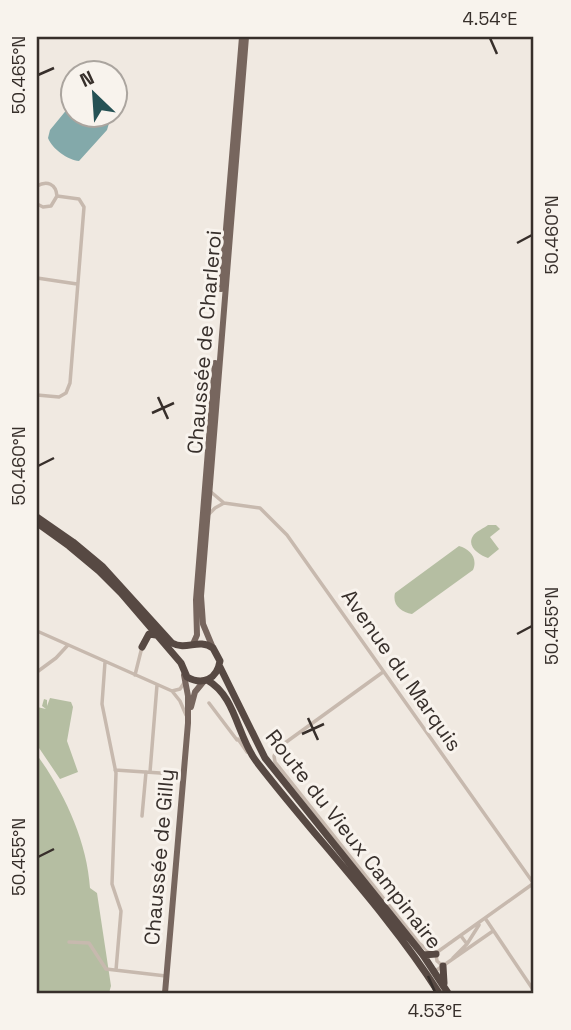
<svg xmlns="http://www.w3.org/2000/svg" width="571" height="1030" font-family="'Space Grotesk',sans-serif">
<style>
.green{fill:#b5bea2}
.water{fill:#83a9aa}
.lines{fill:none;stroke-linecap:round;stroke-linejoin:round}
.street{stroke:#c7b9ae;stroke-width:3.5}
.primary{stroke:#77665e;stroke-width:6}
.highway{stroke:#574943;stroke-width:7}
.ticks{fill:none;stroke:#372f2b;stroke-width:2.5}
.labels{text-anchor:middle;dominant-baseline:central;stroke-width:6;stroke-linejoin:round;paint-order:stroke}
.street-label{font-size:21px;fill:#372f2b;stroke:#f8f3ed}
.neatline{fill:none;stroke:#372f2b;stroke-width:2.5}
.ticks-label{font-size:18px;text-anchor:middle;fill:#372f2b}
</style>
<rect width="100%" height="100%" fill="#f0e9e1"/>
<path class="green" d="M488 525H496L500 529 490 537 499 549 488 558C480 555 466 547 473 536 475 532 484 528 488 525Z
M459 546C470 549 478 558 473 570L412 614C401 612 392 605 395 593Z
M50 698 71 702 73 707 67 741 78 772 60 779 37 745V707L46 709 42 706 44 699 47 700V706Z
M37 755C64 792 87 841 90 888L97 893 111 986 109 993H37Z"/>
<path class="water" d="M73 102 74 116H106L110 120 107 130 79 161C68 160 52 149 48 138L50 130Z"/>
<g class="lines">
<path class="street" d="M37 186C47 180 56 184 57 196L51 206 43 207 37 204
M37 278 77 284
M37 395 59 397 66 393 70 383 84 207 79 199 57 196
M211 492 224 503 260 508 287 535 534 884
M209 514 215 508 224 503
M37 631 172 691 180 701 186 715
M105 662 102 704 116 773 112 884 121 911 116 970
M37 672 56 658 68 645
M383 672 278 748 274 756 275 762 419 943 427 950 436 954 437 961 443 966
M135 675 142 647
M172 691 180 689 184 683
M209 703 237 740
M238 739 247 752
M115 770 175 774
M150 772 157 685
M142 816 146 772
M485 918 534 991
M69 942 89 943 106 969 166 976
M467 944 479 925
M436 953 534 883
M453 958 467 944 461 936
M434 972 493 931"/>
<path class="primary" d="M221 289 242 37
M193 644 197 635 196 600 215 363
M213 648 203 624 201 596 246 37
M191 707 195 692 204 681
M165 993 188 723V696L184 675"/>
<path class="highway" d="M37 517 73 542 103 567 172 643C187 651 198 638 213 648L220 661C217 679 203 686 187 677L181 663 121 593 99 571 69 546 37 523
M142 647 149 634 156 635
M220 667 265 758 423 955 448 993
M207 680C236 696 237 736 256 761 316 839 386 910 439 993
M423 955 436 954
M443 966 444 983"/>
</g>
<path class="ticks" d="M490 38 497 54M38 75 54 68M517 243 532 235M158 397 168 419M152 413 174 403M38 466 54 458M517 634 532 626M308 718 318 740M302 734 324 724M38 857 54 849M428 976 435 992"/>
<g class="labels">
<g class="street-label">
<text transform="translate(204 342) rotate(-85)">Chaussée de Charleroi</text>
<text transform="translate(402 670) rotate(55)">Avenue du Marquis</text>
<text transform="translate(354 839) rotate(52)">Route du Vieux Campinaire</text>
<text transform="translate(159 857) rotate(-85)">Chaussée de Gilly</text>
</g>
</g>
<rect width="571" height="1030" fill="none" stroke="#f8f3ed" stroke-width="77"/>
<g transform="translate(94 94) rotate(335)"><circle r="33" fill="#f8f3ed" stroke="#aba59f" stroke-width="2"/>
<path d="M0-5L12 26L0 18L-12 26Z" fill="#255154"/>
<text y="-10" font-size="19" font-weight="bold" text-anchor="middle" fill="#372f2b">N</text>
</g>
<rect x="38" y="38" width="494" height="954" class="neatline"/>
<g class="ticks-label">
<text x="490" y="25">4.54°E</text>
<text transform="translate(19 75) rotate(-90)" y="6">50.465°N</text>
<text transform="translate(552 235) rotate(-90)" y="6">50.460°N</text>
<text transform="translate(19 466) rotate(-90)" y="6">50.460°N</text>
<text transform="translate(552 626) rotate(-90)" y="6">50.455°N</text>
<text transform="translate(19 857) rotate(-90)" y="6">50.455°N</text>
<text x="435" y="1017">4.53°E</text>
</g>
</svg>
